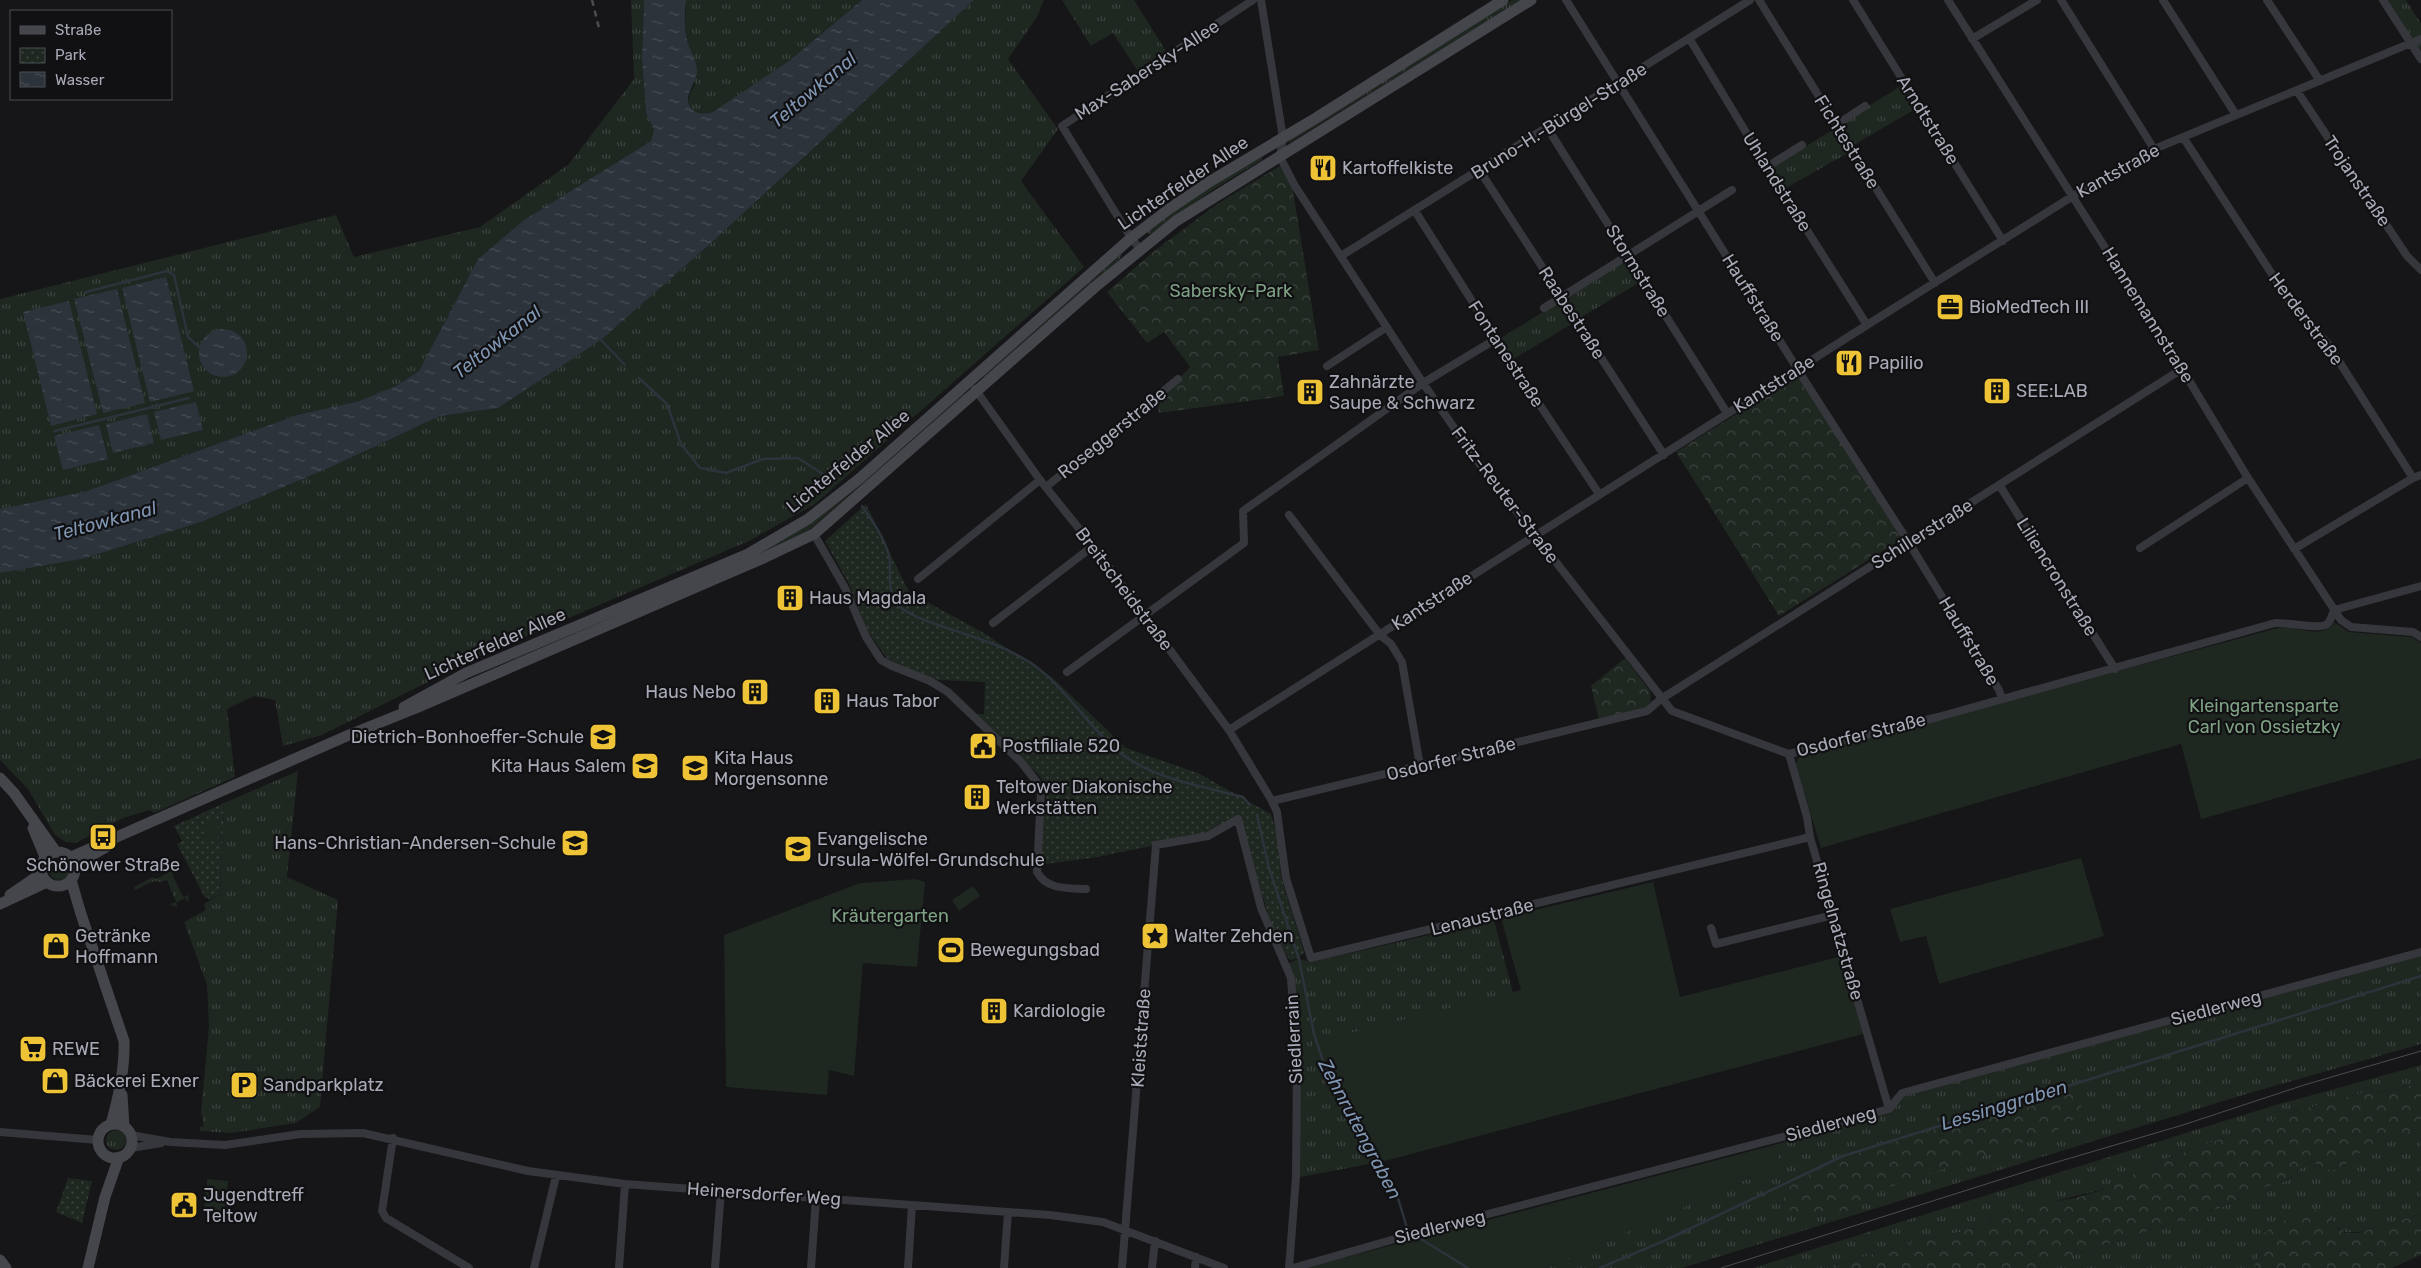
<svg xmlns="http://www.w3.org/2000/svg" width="2421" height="1268" font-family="Rubik,sans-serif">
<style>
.grass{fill:url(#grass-tufts)}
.forest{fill:url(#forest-crowns)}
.park{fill:url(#park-dots)}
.garden{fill:#1f2721}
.water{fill:url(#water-ripples)}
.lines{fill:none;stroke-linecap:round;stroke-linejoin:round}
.stream{stroke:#2c333b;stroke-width:2.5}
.street{stroke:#36373c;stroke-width:8}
.secondary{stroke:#44464c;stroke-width:11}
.tram{stroke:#4b4d53;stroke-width:1}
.rail{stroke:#4b4d53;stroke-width:2.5;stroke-dasharray:6 5;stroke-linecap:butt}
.labels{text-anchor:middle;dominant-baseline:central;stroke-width:4.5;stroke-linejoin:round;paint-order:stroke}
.street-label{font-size:18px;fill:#a8abb7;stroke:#111012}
.poi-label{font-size:18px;fill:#a8abb7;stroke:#111012;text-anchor:start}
.park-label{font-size:18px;fill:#7fa285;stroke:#111012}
.water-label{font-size:19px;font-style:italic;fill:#7f95b1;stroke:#111012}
</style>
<defs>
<pattern id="grass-tufts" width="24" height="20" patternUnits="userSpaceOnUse" patternTransform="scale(1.25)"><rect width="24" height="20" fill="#1f2721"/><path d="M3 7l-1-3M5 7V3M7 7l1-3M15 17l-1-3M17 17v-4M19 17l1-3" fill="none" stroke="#3d443f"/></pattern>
<pattern id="forest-crowns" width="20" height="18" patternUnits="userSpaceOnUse" patternTransform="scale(1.25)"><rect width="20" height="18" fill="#1f2721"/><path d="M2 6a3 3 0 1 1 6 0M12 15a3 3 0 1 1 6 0" fill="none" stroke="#3d443f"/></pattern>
<pattern id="park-dots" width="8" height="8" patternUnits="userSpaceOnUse" patternTransform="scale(1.25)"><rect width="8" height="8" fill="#1f2721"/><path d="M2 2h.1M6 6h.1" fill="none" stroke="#3d443f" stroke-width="1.8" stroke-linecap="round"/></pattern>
<pattern id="water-ripples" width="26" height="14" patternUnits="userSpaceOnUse" patternTransform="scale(1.25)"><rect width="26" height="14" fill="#2c333b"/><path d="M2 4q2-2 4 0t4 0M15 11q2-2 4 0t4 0" fill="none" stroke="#484e55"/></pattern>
</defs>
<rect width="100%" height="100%" fill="#161517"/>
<path class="grass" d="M631 0H644L642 58 646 113 654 130 651 141 524 220 478 259 419 371 396 386 359 401 297 415 87 491 0 509V299L336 215 354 257 480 227 569 164 634 79Z
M686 0H862L790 60 713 112C690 117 681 104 695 85L685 26Z
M974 0H1044L1037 17 1008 59 1058 129 1021 181 1084 267 815 504 749 541 480 656 322 735 283 746 275 700 254 696 227 709 235 777 154 813 150 810 123 818 76 843 66 842 55 835 28 789 0 760V573L82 559 201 522 331 467 440 416 498 408 601 340 709 245Z
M1062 0H1134L1166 51 1137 70 1113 33 1091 46Z
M1512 0H1521L1289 143V140Z
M2387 0H2406L2421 24V54Z
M1901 86 1906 87 1919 107 1852 146 1841 129 1843 122Z
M1832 130 1837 132 1850 152 1784 189 1773 167Z
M1262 157V160L1214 189 1152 234 1146 233 1212 184Z
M1123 253 1119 260 984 378 983 376Z
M1627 260 1642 281 1578 319 1567 298 1568 295Z
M1559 302H1561L1575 322 1512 360 1500 340 1501 338Z
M962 392 965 394 808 531 784 544 476 676 769 546Z
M298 771 287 877 338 900 320 1107 296 1123 231 1133 200 1131 199 1127 204 1126 201 1112 209 1027 207 985 184 922 206 910 204 904 220 894 224 803Z
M49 870a10 10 0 1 1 20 0a10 10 0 1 1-20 0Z
M179 867V870L172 874 183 897 189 895 188 903 185 898 176 903 178 908 170 904 176 902 167 880 161 882 154 881 135 890 134 887 153 877 155 879 158 878Z
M1494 920 1513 993 1313 1043 1385 1161 1300 1177 1297 1060 1286 964 1299 959 1312 962Z
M2421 956V1044L2243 1095 1682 1268H1546L1780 1164 1774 1145 1888 1113 1905 1096Z
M2421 1065V1082L2393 1091 2365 1092 2300 1110 2152 1164 2109 1188 2007 1213 1960 1232 1921 1240 1824 1268H1753L2272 1106Z
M2421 1127V1214C2402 1218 2353 1241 2339 1229 2335 1227 2333 1220 2330 1216L2263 1247 2253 1268H2034L2222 1207 2262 1188 2289 1180 2305 1164 2312 1161 2321 1168 2346 1164 2354 1155Z
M106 1140a10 10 0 1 1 20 0a10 10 0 1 1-20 0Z"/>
<path class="forest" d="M1280 166 1292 185 1319 350 1278 357 1284 396 1159 413 1157 402 1190 367 1164 332 1147 343 1107 292 1153 252 1217 204Z
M1795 377 1800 379 1899 535V541L1779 616 1676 452Z
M1625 658 1650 691 1651 702 1642 710 1599 720 1591 686Z
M2421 1082V1127L2355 1155 2346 1164 2332 1171 2321 1168 2312 1161 2305 1164 2289 1180 2262 1188 2222 1207 2034 1268H1824L1921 1240 1960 1232 2007 1213 2038 1204 2075 1198 2109 1188 2152 1164 2300 1110 2365 1092 2393 1091Z
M2068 1093 2082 1102 2079 1116 2052 1133 1878 1191 1859 1206 1846 1211 1825 1217 1800 1216 1783 1207 1785 1190C1829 1158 1882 1146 1932 1130 1978 1116 2021 1101 2068 1093Z
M2319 1209 2330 1216 2338 1229 2346 1233H2358L2421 1214V1255L2392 1268H2253L2263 1247V1234C2279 1222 2299 1212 2319 1209Z"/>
<path class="park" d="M866 504 909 592 982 632 1053 678 1126 748 1198 773 1271 814 1278 839 1281 877 1304 952 1299 958 1291 960C1274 950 1247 840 1240 815L1205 835 1092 858 1045 864 1040 859 1044 808C1050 794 1044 775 1030 768L972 714H984L985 682 938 680 906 670 887 658 867 631 850 586 825 541Z
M224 803 220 894 209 900 207 897 205 898 177 844 182 841 174 826Z
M68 1178 92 1181 82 1223 56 1212Z"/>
<path class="garden" d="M2334 622 2349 632 2411 637 2421 643V758L2201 819 2181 744 1821 848 1796 765 1798 758 1804 755 2278 628C2297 625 2323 641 2334 622Z
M205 819 218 820V840H204Z
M2081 858 2104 936 1939 984 1926 936 1900 942 1890 909Z
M916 879 925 882 917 967 863 963 854 1076 829 1070 827 1095 726 1087 724 935 860 883Z
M1653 882 1680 997 1842 956 1863 1034 1385 1161 1312 1043 1521 990 1501 918Z
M973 886 980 896 959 911 952 900Z
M1774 1145 1781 1164 1546 1268H1305Z
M207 1179 228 1181 225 1212 204 1209Z"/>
<path class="water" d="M644 0H686C684 14 684 29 688 43 690 51 696 60 697 69 698 82 684 94 689 105 694 115 704 114 713 112L790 60 862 0H974L709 245 601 340 498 408 440 416 331 467 201 522 82 559 0 573V509L87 491 297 415 359 401 396 386 419 371 478 259 524 220 651 141 654 130 646 113 642 58Z
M166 277 194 391 150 402 122 288Z
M117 289 145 403 103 413 74 299Z
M69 301 97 414 51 426 23 312Z
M199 353a24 24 0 1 1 48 0a24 24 0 1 1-48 0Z
M196 402 203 430 161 440 154 412Z
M147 414 154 443 113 453 106 424Z
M99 425 108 459 63 470 54 436Z"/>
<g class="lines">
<path class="stream" d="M86 292 167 271 174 275 188 337 200 348
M600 339 625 365
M639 378 667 404 681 444 700 468 726 473 763 459 798 458 835 482
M55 431 189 398
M862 506C873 522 884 537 889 556 892 570 886 591 897 604 909 616 928 621 944 627 974 637 1005 646 1031 663 1066 687 1087 726 1119 752 1153 779 1202 786 1243 797L1250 805
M1257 815 1269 868 1299 959 1314 1034 1328 1076 1396 1192 1408 1231 1411 1233
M1416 1236 1468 1268
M1600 1268 1666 1240 1843 1156 2421 976"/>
<path class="street" d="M1261 0 1283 138 1280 157 1295 186 1423 383 1475 458 1672 711 1789 754 1938 717 2275 623C2288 622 2320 630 2327 624 2331 621 2332 614 2334 610
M1566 0 1798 370 1909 543 1999 690 2002 699
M1759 0 1935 283
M1853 0 2003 241
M1948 0 2182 369 2248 478 2341 620 2351 627 2413 632 2421 637
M2061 0 2154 149
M2163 0 2236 115
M2267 0 2320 81
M2383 0 2421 59
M1689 38 1767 167 1867 325
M1972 39 2037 0
M2297 91 2407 256 2421 270
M1836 125 1865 106
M1548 129 1727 413
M2183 137 2290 302 2328 344 2413 478
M1767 167 1802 145
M1480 171 1664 455
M1415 211 1496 339 1599 494
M1140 249 1131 238 1062 126 1253 0
M1341 256 1750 0
M1544 308 1732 190
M1327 366 1387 327
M975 389 1040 480 1093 546 1229 730 1272 801 1277 812 1286 878 1311 958 1810 837
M2000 486 2115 669
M1046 487 1178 379
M1289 515 1380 635 1391 644 1402 662 1420 766
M814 534 845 588 866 637 881 660 892 666 930 681 948 692 1021 762 1036 781 1041 792 1037 872C1047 890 1067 888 1086 889
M2140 548 2248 478
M2294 549 2413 478 2421 475
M918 579 1040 480
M2334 610 2421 586
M993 623 1093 546
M1067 672 1244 543 1243 511 1423 383 1496 339
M1229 730 1867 325 2073 196 2154 149 2421 39
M1789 754 1807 817 1810 837 1889 1109
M1272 801 1647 711 1661 699 2182 369
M1711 928 1716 944 1833 915
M0 1132 98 1140
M131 1135 170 1142 225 1145 300 1134 363 1133 528 1171 625 1184 1050 1215 1103 1222 1224 1268
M393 1138 382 1211 386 1218 469 1268
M131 1148 161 1143
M534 1268 556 1176
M619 1268 625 1184
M715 1268 721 1191
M811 1268 816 1198
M908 1268 912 1205
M1004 1268 1008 1212
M1122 1268 1156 845 1208 836 1238 819 1261 908 1291 978 1297 1060 1296 1177 1289 1268
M1152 1268 1155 1241
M1195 1268 1196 1257
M1293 1268 1423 1231 1889 1109 1902 1093 2421 952"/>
<path class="secondary" d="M404 707 466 673 748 554 808 519 859 479 1131 238 1169 209 1209 182 1316 118 1503 0
M0 778 14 793 56 852
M33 828 45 857
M41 869a17 17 0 1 1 34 0a17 17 0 1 1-34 0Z
M71 857 349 735 416 708 759 560 814 534 1095 287 1176 221 1531 0
M75 865 106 847
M71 880 81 914 124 1041C125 1069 119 1096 111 1124
M10 895 42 873
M0 904 47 882
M122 1095 124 1126
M98 1141a17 17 0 1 1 34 0a17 17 0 1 1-34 0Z
M0 1260 6 1268
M88 1268 105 1197 119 1157"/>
<path class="tram" d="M1721 1268 2040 1167 2183 1125 2304 1085 2421 1051"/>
<path class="rail" d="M592 0 600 32"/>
</g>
<defs>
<symbol id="restaurant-square" viewBox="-11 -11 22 22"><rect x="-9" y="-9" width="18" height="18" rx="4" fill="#eec436" stroke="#111012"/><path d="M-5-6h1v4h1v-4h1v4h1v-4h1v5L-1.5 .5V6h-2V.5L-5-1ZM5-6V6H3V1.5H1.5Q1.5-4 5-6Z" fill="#111"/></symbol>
<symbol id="office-square" viewBox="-11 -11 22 22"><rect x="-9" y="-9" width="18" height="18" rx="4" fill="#eec436" stroke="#111012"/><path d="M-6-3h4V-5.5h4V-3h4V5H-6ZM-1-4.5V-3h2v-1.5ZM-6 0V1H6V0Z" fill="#111"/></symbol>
<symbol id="building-square" viewBox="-11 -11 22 22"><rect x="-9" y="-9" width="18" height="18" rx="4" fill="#eec436" stroke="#111012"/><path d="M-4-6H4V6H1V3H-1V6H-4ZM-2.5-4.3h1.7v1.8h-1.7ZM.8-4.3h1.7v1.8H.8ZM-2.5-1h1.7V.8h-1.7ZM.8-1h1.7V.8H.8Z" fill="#111"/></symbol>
<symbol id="school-square" viewBox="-11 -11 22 22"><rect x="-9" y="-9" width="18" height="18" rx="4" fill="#eec436" stroke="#111012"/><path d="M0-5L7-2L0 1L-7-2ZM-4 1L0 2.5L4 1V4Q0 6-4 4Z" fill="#111"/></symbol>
<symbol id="civic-square" viewBox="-11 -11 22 22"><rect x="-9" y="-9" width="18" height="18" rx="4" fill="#eec436" stroke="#111012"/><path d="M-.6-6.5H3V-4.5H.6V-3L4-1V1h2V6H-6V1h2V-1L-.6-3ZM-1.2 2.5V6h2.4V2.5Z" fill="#111"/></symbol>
<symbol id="bus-square" viewBox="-11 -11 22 22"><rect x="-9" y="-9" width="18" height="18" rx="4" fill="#eec436" stroke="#111012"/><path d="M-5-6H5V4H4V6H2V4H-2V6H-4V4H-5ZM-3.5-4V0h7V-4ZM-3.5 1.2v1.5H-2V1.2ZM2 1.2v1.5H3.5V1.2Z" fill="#111"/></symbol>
<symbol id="sight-square" viewBox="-11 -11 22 22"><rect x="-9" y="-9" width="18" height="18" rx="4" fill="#eec436" stroke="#111012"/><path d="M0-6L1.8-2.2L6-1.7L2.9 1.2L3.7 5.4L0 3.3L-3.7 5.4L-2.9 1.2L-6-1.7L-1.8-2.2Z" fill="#111"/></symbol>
<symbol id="shop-square" viewBox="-11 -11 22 22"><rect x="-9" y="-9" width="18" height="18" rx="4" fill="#eec436" stroke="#111012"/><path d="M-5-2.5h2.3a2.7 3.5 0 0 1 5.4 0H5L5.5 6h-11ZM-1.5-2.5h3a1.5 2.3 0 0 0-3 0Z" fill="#111"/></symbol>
<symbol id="stadium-square" viewBox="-11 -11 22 22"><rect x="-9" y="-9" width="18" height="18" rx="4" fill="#eec436" stroke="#111012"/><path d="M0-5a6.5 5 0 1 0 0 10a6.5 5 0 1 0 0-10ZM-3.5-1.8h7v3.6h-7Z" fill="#111"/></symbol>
<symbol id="supermarket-square" viewBox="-11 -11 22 22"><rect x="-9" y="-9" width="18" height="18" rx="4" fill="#eec436" stroke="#111012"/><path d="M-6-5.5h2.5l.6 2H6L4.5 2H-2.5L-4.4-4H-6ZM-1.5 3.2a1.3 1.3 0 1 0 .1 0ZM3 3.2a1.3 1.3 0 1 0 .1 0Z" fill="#111"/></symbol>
<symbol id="parking-square" viewBox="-11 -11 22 22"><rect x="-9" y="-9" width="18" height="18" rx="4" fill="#eec436" stroke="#111012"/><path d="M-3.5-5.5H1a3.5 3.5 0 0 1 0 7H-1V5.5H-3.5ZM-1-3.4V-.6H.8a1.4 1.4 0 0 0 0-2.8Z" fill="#111"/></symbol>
</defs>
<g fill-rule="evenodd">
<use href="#restaurant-square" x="1307" y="152" width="32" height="32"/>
<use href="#office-square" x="1934" y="291" width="32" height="32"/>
<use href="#restaurant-square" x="1833" y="347" width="32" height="32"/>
<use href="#building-square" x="1981" y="375" width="32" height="32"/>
<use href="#building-square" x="1294" y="376" width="32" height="32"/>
<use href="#building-square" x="774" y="582" width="32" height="32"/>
<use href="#building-square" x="739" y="676" width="32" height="32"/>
<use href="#building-square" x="811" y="685" width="32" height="32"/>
<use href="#school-square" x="587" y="721" width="32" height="32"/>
<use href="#civic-square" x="967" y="730" width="32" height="32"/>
<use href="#school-square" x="629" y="750" width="32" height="32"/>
<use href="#school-square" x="679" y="752" width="32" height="32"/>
<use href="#building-square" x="961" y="781" width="32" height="32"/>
<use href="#bus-square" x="87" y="821" width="32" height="32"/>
<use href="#school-square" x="559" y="827" width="32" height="32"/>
<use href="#school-square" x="782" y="833" width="32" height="32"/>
<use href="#sight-square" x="1139" y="920" width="32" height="32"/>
<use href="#shop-square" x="40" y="930" width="32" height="32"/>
<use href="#stadium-square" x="935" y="934" width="32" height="32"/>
<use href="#building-square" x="978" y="995" width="32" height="32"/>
<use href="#supermarket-square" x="17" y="1033" width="32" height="32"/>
<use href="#shop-square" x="39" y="1065" width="32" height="32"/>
<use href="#parking-square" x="228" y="1069" width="32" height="32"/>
<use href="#civic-square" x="168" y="1189" width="32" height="32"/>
</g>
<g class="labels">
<g class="street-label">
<text transform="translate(1147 70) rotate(-33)">Max-Sabersky-Allee</text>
<text transform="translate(1928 120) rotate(58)">Arndtstraße</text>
<text transform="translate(1559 121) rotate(-32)">Bruno-H.-Bürgel-Straße</text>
<text transform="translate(1847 142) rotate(58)">Fichtestraße</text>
<text transform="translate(2118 171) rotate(-29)">Kantstraße</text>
<text transform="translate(2357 181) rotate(56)">Trojanstraße</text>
<text transform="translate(1777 182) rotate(58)">Uhlandstraße</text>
<text transform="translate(1183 183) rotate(-34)">Lichterfelder Allee</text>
<text transform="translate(1638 271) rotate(58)">Stormstraße</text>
<text transform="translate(1753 298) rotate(58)">Hauffstraße</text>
<text transform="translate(1572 313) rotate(57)">Raabestraße</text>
<text transform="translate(2148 315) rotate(58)">Hannemannstraße</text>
<text transform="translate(2306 319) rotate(53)">Herderstraße</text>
<text transform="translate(1506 354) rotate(57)">Fontanestraße</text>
<text transform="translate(1774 384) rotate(-32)">Kantstraße</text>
<text transform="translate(1112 433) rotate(-39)">Roseggerstraße</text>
<text transform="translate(848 461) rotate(-39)">Lichterfelder Allee</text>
<text transform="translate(1505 495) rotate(53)">Fritz-Reuter-Straße</text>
<text transform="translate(1922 534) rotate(-32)">Schillerstraße</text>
<text transform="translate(2057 577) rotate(58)">Liliencronstraße</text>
<text transform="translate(1124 589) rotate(53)">Breitscheidstraße</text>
<text transform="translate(1432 601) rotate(-33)">Kantstraße</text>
<text transform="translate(1969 641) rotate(59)">Hauffstraße</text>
<text transform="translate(495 644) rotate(-24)">Lichterfelder Allee</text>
<text transform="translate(1861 735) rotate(-14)">Osdorfer Straße</text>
<text transform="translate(1451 759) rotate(-14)">Osdorfer Straße</text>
<text transform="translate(1482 917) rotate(-14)">Lenaustraße</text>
<text transform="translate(1838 931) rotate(74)">Ringelnatzstraße</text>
<text transform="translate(2216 1008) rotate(-15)">Siedlerweg</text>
<text transform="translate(1141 1038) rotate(-86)">Kleiststraße</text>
<text transform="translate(1294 1039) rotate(-93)">Siedlerrain</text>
<text transform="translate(1831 1124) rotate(-15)">Siedlerweg</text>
<text transform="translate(764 1194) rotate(4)">Heinersdorfer Weg</text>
<text transform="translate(1440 1227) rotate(-14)">Siedlerweg</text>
</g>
<g class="poi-label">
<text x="1342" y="168">Kartoffelkiste</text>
<text x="1969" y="307">BioMedTech III</text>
<text x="1868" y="363">Papilio</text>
<text x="1329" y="382">Zahnärzte<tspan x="1329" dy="21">Saupe &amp; Schwarz</tspan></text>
<text x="2016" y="391">SEE:LAB</text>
<text x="809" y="598">Haus Magdala</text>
<text x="736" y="692" text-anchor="end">Haus Nebo</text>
<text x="846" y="701">Haus Tabor</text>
<text x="584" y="737" text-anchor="end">Dietrich-Bonhoeffer-Schule</text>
<text x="1002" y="746">Postfiliale 520</text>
<text x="714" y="758">Kita Haus<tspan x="714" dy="21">Morgensonne</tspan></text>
<text x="626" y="766" text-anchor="end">Kita Haus Salem</text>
<text x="996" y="787">Teltower Diakonische<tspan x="996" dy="21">Werkstätten</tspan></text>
<text x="817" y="839">Evangelische<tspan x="817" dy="21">Ursula-Wölfel-Grundschule</tspan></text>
<text x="556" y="843" text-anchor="end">Hans-Christian-Andersen-Schule</text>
<text x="103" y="865" text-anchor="middle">Schönower Straße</text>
<text x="75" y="936">Getränke<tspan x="75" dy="21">Hoffmann</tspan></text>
<text x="1174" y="936">Walter Zehden</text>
<text x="970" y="950">Bewegungsbad</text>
<text x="1013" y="1011">Kardiologie</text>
<text x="52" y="1049">REWE</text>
<text x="74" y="1081">Bäckerei Exner</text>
<text x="263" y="1085">Sandparkplatz</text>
<text x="203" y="1195">Jugendtreff<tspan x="203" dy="21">Teltow</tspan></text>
</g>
<g class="park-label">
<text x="1231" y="291">Sabersky-Park</text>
<text x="2264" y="706">Kleingartensparte<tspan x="2264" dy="21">Carl von Ossietzky</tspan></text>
<text x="890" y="916">Kräutergarten</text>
</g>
<g class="water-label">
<text transform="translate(813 90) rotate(-40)">Teltowkanal</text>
<text transform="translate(497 342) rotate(-38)">Teltowkanal</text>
<text transform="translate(105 521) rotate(-15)">Teltowkanal</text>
<text transform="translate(2004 1105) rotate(-17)">Lessinggraben</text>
<text transform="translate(1360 1129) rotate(62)">Zehnrutengraben</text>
</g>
</g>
<rect x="10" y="10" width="162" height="90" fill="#111012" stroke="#4d4e54"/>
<rect x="20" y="26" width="25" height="8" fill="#44464c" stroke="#4d4e54"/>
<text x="55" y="35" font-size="15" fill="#a8abb7">Straße</text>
<rect x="20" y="48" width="25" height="15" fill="url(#park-dots)" stroke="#4d4e54"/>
<text x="55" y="60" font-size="15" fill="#a8abb7">Park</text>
<rect x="20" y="72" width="25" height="15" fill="url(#water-ripples)" stroke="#4d4e54"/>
<text x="55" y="85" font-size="15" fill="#a8abb7">Wasser</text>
</svg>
